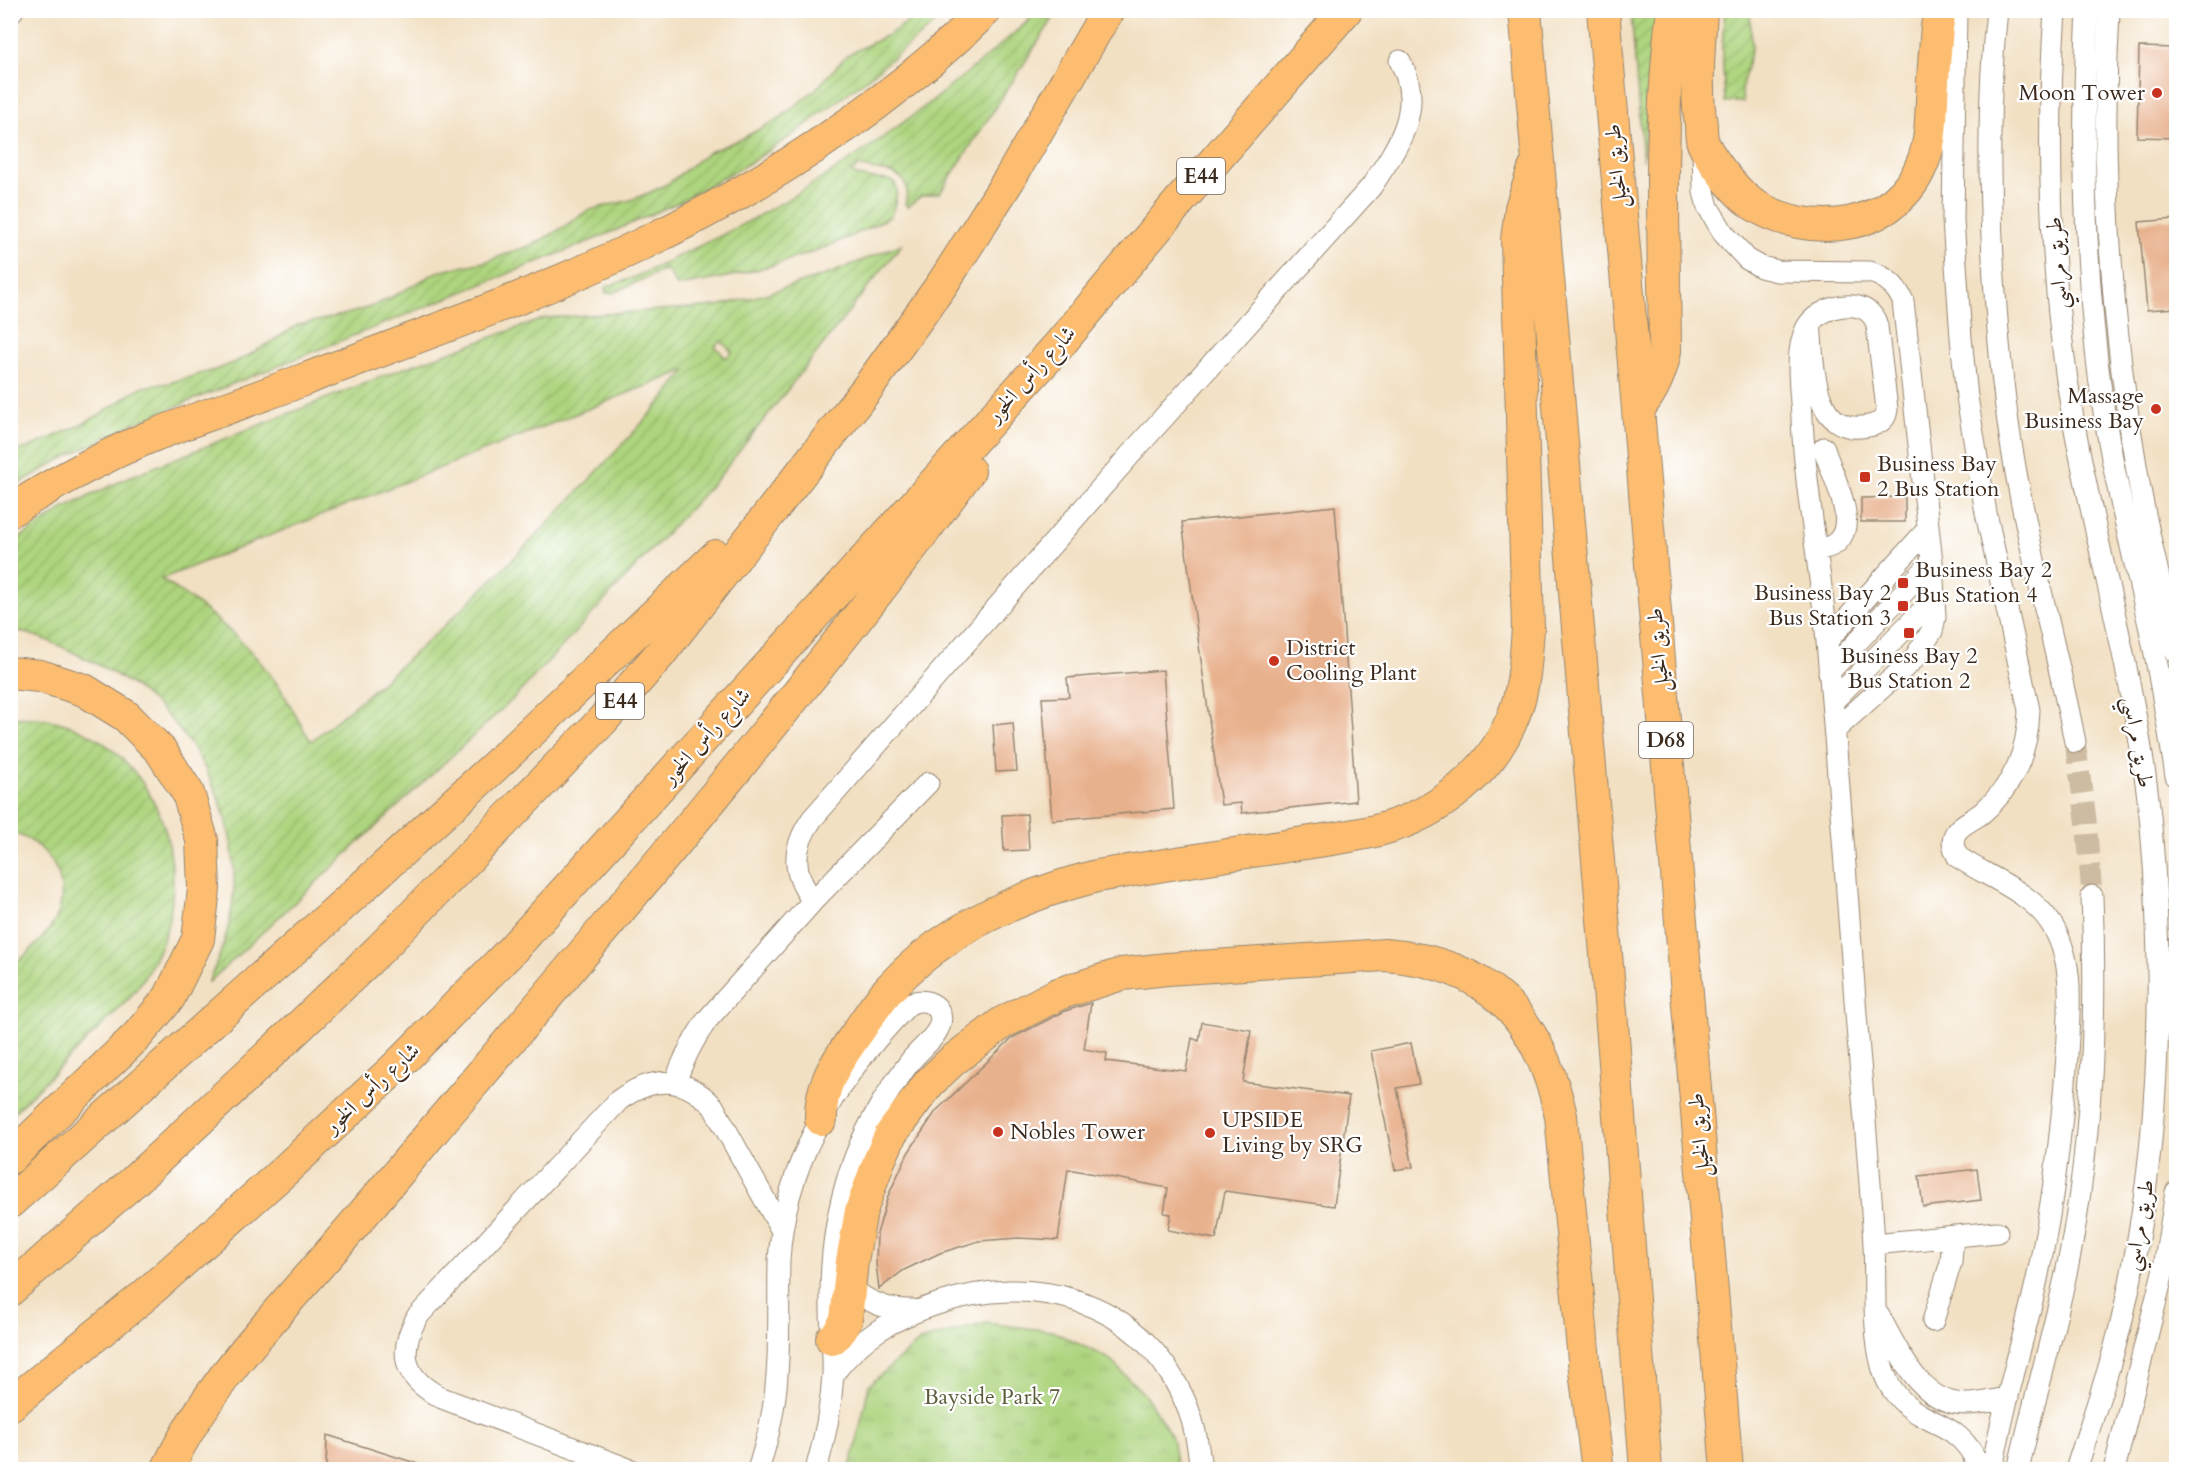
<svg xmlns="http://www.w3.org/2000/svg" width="2187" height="1480" font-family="Cardo,Amiri,serif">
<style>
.grass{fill:url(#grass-tufts);stroke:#747f4e;stroke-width:1.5}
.garden{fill:url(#garden-furrows);stroke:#747f4e;stroke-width:1.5;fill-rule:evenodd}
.building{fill:#e8b18d}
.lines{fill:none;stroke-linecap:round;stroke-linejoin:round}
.minor-tunnel{stroke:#cdbca2;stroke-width:21;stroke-dasharray:21 10;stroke-linecap:butt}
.minor-casing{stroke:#968570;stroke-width:23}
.highway-casing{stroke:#968570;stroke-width:34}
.minor{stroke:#fff;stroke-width:21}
.highway{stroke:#fcbd6f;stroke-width:32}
.poi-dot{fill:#c8321e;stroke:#fff;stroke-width:2}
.labels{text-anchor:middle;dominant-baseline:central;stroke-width:4.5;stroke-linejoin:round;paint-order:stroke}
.shield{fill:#fff;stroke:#766a62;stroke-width:1.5}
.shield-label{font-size:21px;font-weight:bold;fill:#3b2a1e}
.poi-label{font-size:22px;fill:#3b2a1e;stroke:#fff;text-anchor:start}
.street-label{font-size:22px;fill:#3b2a1e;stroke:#fff}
.park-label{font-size:22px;fill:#5d5d3b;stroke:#fff}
</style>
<defs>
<pattern id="grass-tufts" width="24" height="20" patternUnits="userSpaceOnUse" patternTransform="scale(1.5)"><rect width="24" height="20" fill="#add47e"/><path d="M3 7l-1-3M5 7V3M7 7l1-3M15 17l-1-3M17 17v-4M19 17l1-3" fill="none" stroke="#96b66c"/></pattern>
<pattern id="garden-furrows" width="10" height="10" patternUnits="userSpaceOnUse" patternTransform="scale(1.5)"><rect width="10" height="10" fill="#add47e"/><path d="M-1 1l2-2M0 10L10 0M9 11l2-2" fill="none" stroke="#96b66c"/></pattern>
</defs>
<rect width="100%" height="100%" fill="#fff"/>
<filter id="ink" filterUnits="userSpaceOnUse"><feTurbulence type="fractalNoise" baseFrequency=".0167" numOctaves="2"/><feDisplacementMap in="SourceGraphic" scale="12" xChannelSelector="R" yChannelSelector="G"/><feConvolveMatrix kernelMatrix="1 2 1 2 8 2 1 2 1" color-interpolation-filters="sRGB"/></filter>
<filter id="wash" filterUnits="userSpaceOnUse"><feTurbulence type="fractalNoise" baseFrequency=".008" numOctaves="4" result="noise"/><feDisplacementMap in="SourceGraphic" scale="24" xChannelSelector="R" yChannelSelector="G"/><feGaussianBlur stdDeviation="1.35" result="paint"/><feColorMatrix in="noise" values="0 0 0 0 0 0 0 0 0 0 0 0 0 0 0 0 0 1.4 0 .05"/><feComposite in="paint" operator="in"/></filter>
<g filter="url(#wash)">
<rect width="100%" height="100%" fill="#f2e0c3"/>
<path class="grass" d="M986 1323 1052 1331 1108 1358 1146 1396 1172 1437 1177 1469H849L855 1450 869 1385 920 1341Z"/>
<path class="garden" d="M923 11H950L868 78 791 136 753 161 679 202 605 235 135 423 56 462 11 488V453L30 447 76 427 99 415 141 387 169 383 221 368 248 356 298 325 347 314 373 306 396 295 437 272 488 261 534 244 554 233 589 210 631 200 651 192 667 184 709 152 741 139 780 118 816 89 847 55 888 35Z
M1039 11H1058L940 193 921 196 908 207 905 204C915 167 882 174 859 166L851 172C879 190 910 161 891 216 824 253 752 275 677 286L666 269 612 293H606L605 288 607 286C637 279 667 261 695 248 823 188 935 105 1039 11Z
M1631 11H1661L1653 61 1643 161Z
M1725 11H1750L1752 47 1741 90 1743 102H1725L1722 48Z
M902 244 718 478 515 697 208 983C217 962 226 941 230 918 247 837 208 747 145 695 127 680 107 669 87 659 62 647 38 634 11 630V544L63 509 129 477 393 372 546 318 717 306 755 297 829 274ZM721 341 732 352 726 358 715 346ZM686 370C654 413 614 453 577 493 493 582 407 665 311 741 299 723 290 703 278 685 246 640 206 608 161 579Z
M11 718C121 710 193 822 168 923 161 952 147 976 128 1000L11 1115V969C24 956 41 942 52 926 76 888 52 842 11 833Z"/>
<g id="blocks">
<path class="building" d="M2139 47 2176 48V138L2137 137Z
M2176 219V308L2147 310 2139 222Z
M1905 497V522H1861V498Z
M1335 506 1356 801 1242 813 1241 803 1221 805 1182 522Z
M1163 670 1174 809 1052 820 1042 698 1069 697 1067 678Z
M1013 723 1017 771 996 772 993 725Z
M1027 814 1029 850 1004 851 1002 815Z
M1091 1003 1084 1049 1107 1053 1106 1061 1186 1071 1192 1038 1199 1041 1202 1022 1251 1030 1243 1082 1349 1096 1334 1206 1225 1191 1216 1239 1168 1230 1171 1214 1164 1213 1168 1188 1068 1169 1058 1240 1018 1238 979 1241 940 1253 904 1270 879 1289 876 1264 877 1234 888 1196 908 1153 936 1111 1012 1038 1065 1011Z
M1411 1043 1419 1084 1397 1088 1413 1167 1395 1170 1371 1051Z
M1977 1169 1981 1200 1923 1207 1919 1176Z
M327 1435 425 1466 424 1470H326Z"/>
</g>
</g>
<g filter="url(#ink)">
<use href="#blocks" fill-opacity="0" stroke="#968570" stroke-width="1.5"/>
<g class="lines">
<path class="minor-tunnel" d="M2075 742 2086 819 2092 896"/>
<defs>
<path id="minor" d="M1956 10 1953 220 1961 338 1967 397 1986 513 2029 710C2028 752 2014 785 1983 812 1975 819 1963 823 1957 831 1950 840 1954 849 1958 857 1989 878 2029 891 2050 922 2076 960 2069 1011 2067 1055 2062 1130 2053 1205 2037 1279 2023 1343 2003 1405 1992 1470
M1997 10C1987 99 1989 189 1994 278 1998 341 2004 405 2015 467 2031 560 2057 650 2075 742
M2055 10C2046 145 2050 284 2073 418 2097 554 2138 688 2151 826 2165 987 2160 1148 2125 1306 2113 1362 2093 1415 2076 1470
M2088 10C2081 141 2084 269 2102 399 2113 475 2132 550 2149 625 2160 675 2168 726 2176 776
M2109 10C2100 168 2111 327 2139 483 2149 540 2164 596 2176 652
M10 13 13 10
M1703 146 1704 192 1708 207 1724 234 1747 259 1761 267 1777 271 1870 272C1887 277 1896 286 1903 301L1932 562 1935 617 1932 631 1914 659 1835 730
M1810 323C1814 361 1810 438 1869 426 1879 424 1886 420 1887 409L1877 326C1870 294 1818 304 1806 329 1794 355 1801 391 1802 418 1805 493 1821 567 1827 642 1838 766 1847 890 1856 1014 1862 1091 1870 1168 1874 1245 1876 1283 1872 1329 1882 1366 1887 1387 1902 1405 1921 1415 1932 1422 1944 1425 1955 1434 1967 1443 1975 1456 1981 1470
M1817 550C1824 548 1833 547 1838 541 1859 520 1830 472 1824 448
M1827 641 1928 529
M1829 672 1932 562
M1832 702 1935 598
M813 901C791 872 792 848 812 819L1130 455 1371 187C1397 148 1426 108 1400 61
M675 1083C683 1059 693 1040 707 1020L813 901 928 783
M1874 1244 1997 1232
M849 1286C868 1303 888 1311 913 1310
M1879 1316C1899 1351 1919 1404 1966 1404 1980 1404 1994 1400 2008 1398
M1933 1321 1951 1262 1953 1236
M833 1374C862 1336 891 1319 937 1304 1033 1272 1136 1298 1182 1395 1194 1418 1198 1444 1201 1470
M631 1470 442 1398C404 1379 397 1354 417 1317L619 1100C653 1076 683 1075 713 1106L782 1231
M758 1470C768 1439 775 1407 777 1375 780 1337 778 1299 779 1261 784 1161 840 1074 908 1005 922 996 945 1004 940 1024 936 1039 917 1051 909 1063 884 1096 863 1132 850 1171 837 1211 831 1251 831 1293 830 1320 834 1348 833 1375 831 1407 825 1439 816 1470
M2018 1470C2035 1396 2057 1323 2071 1249 2092 1133 2097 1014 2092 896
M2114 1470 2164 1268 2176 1192"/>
<path id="highway" d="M1525 10 1612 1024 1646 1470
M1603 10 1638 409 1727 1470
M1701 10C1699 48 1695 87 1701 125 1701 130 1701 137 1703 143 1707 152 1714 162 1720 170 1729 182 1739 194 1751 203 1810 241 1898 232 1924 159 1931 140 1931 120 1932 100 1933 76 1935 51 1937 27L1940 10
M1638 409C1653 391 1661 374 1665 351 1664 237 1658 123 1673 10
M10 511C54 483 100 458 147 438 199 417 252 400 303 380 415 337 530 298 638 246 764 186 886 108 986 10
M10 673 40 676 84 690 126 716 161 751 188 793 202 840 204 889 198 939 169 998 137 1036 10 1158
M821 1119C820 1085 836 1063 855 1036 867 1019 878 1000 893 985 946 928 1022 895 1097 876 1158 866 1219 856 1280 847 1313 841 1347 838 1379 830 1440 814 1495 770 1516 709 1525 683 1526 655 1528 628L1517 240 1521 208 1534 169
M10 1202 325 921 494 767 716 556
M10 1290 133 1182 303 1023 380 949 601 722 660 654 869 386 943 283 1010 178 1108 10
M832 1339 838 1334 846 1320 852 1261 861 1211 879 1161 891 1134 929 1083 952 1061 1002 1023 1058 994 1122 974 1167 969 1385 955C1490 963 1539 1017 1561 1116L1585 1371 1598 1470
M10 1405 144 1296 282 1173 396 1067 508 954 1059 345 1178 203 1346 10
M167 1470C204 1392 256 1337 312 1273 353 1227 393 1179 433 1131 616 915 801 699 969 471"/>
</defs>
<use href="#minor" class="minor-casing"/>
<use href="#highway" class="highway-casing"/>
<use href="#minor" class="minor"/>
<use href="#highway" class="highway"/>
</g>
</g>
<g class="poi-dot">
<circle cx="2157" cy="93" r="6"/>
<circle cx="2156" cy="409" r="6"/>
<rect x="1859" y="471" width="12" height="12" rx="3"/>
<rect x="1897" y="577" width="12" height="12" rx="3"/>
<rect x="1897" y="600" width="12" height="12" rx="3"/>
<rect x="1903" y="627" width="12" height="12" rx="3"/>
<circle cx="1274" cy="661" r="6"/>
<circle cx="998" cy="1132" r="6"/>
<circle cx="1210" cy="1133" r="6"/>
</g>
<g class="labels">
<g class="shield">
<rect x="1177" y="158" width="48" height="36" rx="4.5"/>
<rect x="596" y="683" width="48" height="36" rx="4.5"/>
<rect x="1639" y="722" width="54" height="36" rx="4.5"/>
</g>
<g class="shield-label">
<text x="1201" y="176">E44</text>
<text x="620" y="701">E44</text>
<text x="1666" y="740">D68</text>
</g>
<g class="poi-label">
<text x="2145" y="93" text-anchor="end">Moon Tower</text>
<text x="2144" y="396" text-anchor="end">Massage<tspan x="2144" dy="25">Business Bay</tspan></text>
<text x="1877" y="464">Business Bay<tspan x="1877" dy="25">2 Bus Station</tspan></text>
<text x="1915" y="570">Business Bay 2<tspan x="1915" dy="25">Bus Station 4</tspan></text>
<text x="1891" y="593" text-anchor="end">Business Bay 2<tspan x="1891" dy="25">Bus Station 3</tspan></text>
<text x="1286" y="648">District<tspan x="1286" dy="25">Cooling Plant</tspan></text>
<text x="1909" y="656" text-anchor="middle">Business Bay 2<tspan x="1909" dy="25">Bus Station 2</tspan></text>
<text x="1222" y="1120">UPSIDE<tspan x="1222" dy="25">Living by SRG</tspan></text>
<text x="1010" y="1132">Nobles Tower</text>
</g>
<g class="street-label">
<text transform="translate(1616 166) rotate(-95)">طريق الخيل</text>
<text transform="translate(2057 263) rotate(-94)">طريق مراسي</text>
<text transform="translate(1031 374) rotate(-48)">شارع رأس الخور</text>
<text transform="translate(1658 650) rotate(-95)">طريق الخيل</text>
<text transform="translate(706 736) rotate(-48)">شارع رأس الخور</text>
<text transform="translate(2138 742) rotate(80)">طريق مراسي</text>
<text transform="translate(372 1088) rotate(-43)">شارع رأس الخور</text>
<text transform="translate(1699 1135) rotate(-95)">طريق الخيل</text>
<text transform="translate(2139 1225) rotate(-80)">طريق مراسي</text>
</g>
<g class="park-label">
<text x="992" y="1397">Bayside Park 7</text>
</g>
</g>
<rect width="2187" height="1480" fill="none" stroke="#fff" stroke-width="36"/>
</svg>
